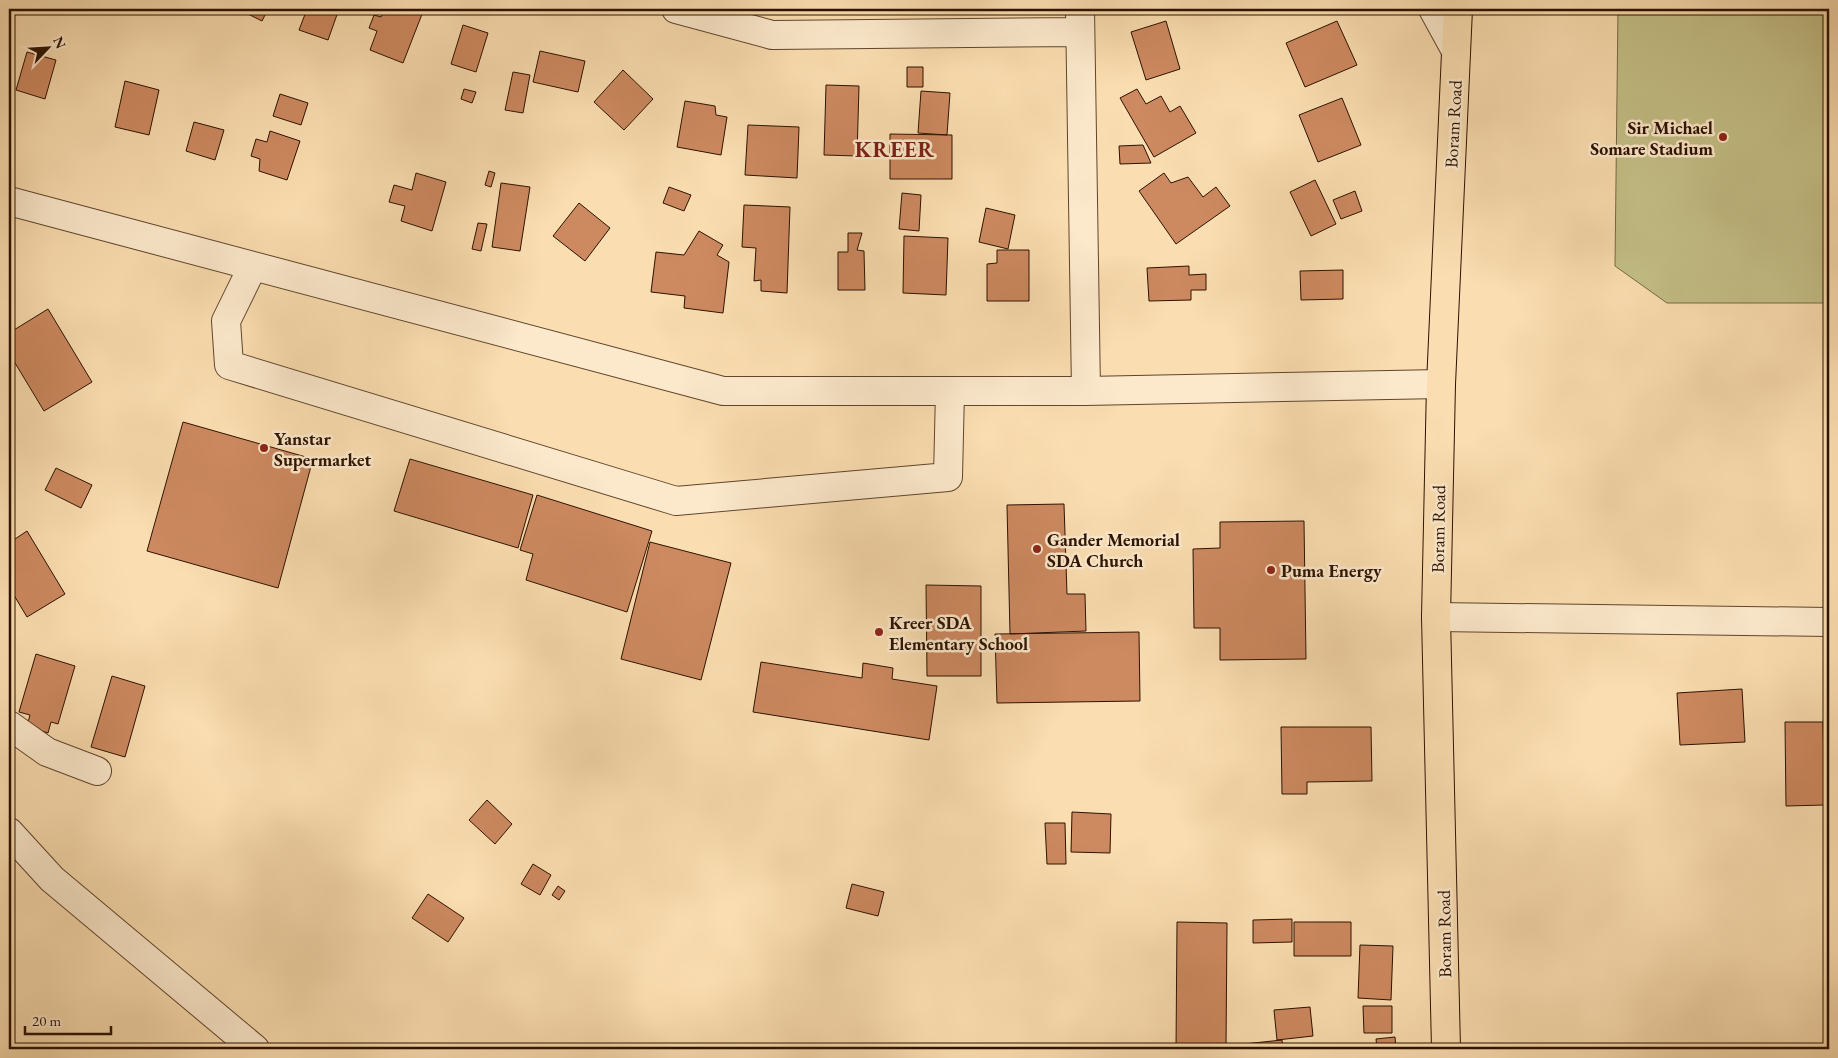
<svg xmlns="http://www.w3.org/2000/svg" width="1838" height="1058" font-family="'EB Garamond',serif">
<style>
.green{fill:#c4bf87;stroke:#786844}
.building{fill:#cd8960;stroke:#2c1200}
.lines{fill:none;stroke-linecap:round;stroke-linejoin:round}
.minor-casing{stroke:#60452c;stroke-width:30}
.major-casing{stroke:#2c1200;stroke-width:30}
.minor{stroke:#fce9cc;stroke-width:28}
.major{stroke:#faddb0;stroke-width:28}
.poi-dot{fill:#8f2418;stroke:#fce9cc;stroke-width:2}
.labels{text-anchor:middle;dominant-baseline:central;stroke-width:5;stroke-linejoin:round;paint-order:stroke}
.street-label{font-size:18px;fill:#2c1200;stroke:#fce9cc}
.poi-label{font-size:18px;font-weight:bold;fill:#2c1200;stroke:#fce9cc;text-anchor:start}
.district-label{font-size:22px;font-weight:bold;letter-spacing:1px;fill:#7a1f14;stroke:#fce9cc}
</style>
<rect width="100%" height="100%" fill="#faddb0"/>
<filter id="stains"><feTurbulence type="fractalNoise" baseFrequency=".004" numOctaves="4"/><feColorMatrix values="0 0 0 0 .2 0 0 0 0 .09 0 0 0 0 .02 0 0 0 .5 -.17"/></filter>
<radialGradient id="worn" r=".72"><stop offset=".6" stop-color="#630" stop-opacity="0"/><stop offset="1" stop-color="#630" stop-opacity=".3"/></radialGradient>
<path class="green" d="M1618 9H1829V303H1667L1615 266Z"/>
<path class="building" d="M238 9H268L262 21Z
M307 9H339L328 40 299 30Z
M385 9H424L403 63 370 50 377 31 369 28 374 15 381 17Z
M1166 21 1180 69 1146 80 1131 32Z
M1337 21 1357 65 1305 87 1286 43Z
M463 25 488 33 476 72 451 64Z
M540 51 585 61 578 92 533 82Z
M27 52 56 60 45 99 16 90Z
M907 67H923V87H907Z
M623 70 653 99 624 130 594 102Z
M513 72 530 75 523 113 505 110Z
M125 81 159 90 149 135 115 127Z
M826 85 859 86 857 156 824 155Z
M464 89 476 92 472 103 461 99Z
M1137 89 1146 104 1161 96 1170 112 1180 106 1196 133 1154 157 1120 98Z
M921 91 950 93 947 135 918 133Z
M280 94 308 103 301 125 273 116Z
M1342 98 1361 145 1318 162 1299 115Z
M685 101 715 106 716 115 727 117 721 155 677 147Z
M194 122 224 130 215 160 186 151Z
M748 125 799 127 797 178 745 175Z
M270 131 300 141 287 180 259 171 260 159 251 156 256 139 267 142Z
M890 134 952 135V179H890Z
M1143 145 1151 163 1120 164 1119 146Z
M489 171 495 173 491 187 485 185Z
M416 173 446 182 432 231 401 221 405 206 389 202 394 185 412 190Z
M1164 173 1171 183 1188 177 1203 197 1216 187 1230 206 1176 244 1139 191Z
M1315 180 1336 224 1311 236 1290 192Z
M501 183 530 187 520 251 492 247Z
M669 187 691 195 684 211 663 203Z
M1355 191 1362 211 1341 219 1333 200Z
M902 193 921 195 919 231 899 229Z
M579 203 610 228 585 261 553 236Z
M744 205 790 207 787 293 761 291V280L754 281 756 248 742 247Z
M986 208 1015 215 1008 249 979 242Z
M478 223 487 224 481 251 472 249Z
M699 231 723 245 717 255 729 262 723 313 684 308 685 296 651 292 656 252 684 255Z
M848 233H862L857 250 864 251 865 290H838V252H848Z
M904 236 948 238 946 295 903 293Z
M997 250H1029V301H987V264L997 263Z
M1189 266V275L1206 274V290H1191V300L1149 301 1147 268Z
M1343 270V299L1301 300 1300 271Z
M48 309 92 382 44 411 9 353V333Z
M183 422 313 459 278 588 147 551Z
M410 459 533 495 518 548 394 511Z
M56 468 92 485 81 508 45 490Z
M537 495 652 531 627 612 526 580 533 554 520 550Z
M1064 504 1067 594H1085L1086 631 1010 634 1007 505Z
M1304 521 1306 659 1220 660V628H1194L1193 549 1220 548V522Z
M27 531 65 594 27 617 9 587V543Z
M650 542 731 563 701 680 621 659Z
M926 585 981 586V676H927Z
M1139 632 1140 701 997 703 995 634Z
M36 654 75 666 58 724 51 722 48 733 27 726 30 715 19 712Z
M761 662 862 678 863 663 893 668 892 679 937 686 929 740 753 712Z
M112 676 145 686 125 757 91 747Z
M1742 689 1745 742 1680 745 1677 693Z
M1785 722H1823L1825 805 1786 806Z
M1281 727H1371L1372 781 1307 782V794H1282Z
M487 800 512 824 495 844 469 820Z
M1072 812 1111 814 1110 853 1071 852Z
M1045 823H1065L1066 864H1047Z
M533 864 551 875 540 895 521 884Z
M852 884 884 892 878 916 846 908Z
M558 886 565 891 559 900 552 895Z
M428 894 464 918 448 942 412 918Z
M1292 919V942L1253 943V920Z
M1177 922 1227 923 1226 1049H1176Z
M1294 922H1351V956H1294Z
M1360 945 1393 946 1391 1000 1358 998Z
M1363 1006H1392V1033H1364Z
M1310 1007 1313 1036 1277 1040 1274 1010Z
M1395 1037 1396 1049H1377L1376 1039Z
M1282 1040 1283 1049H1244V1044Z"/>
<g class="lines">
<defs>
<path id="minor" d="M676 9 772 35 1079 32
M1080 9 1086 391
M1433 9 1456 51
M9 201 723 391H1086L1441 384
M252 268 226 321 229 365 676 501 948 477 950 391
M1436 617 1829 622
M9 725 47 752 97 771
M9 832 52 879 255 1049"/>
<path id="major" d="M1446 1049 1436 617 1441 384 1458 9"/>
</defs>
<use href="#minor" class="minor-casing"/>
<use href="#major" class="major-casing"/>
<use href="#minor" class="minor"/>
<use href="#major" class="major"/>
</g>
<g class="poi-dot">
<circle cx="1723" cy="137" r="5"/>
<circle cx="264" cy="448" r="5"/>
<circle cx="1037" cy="549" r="5"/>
<circle cx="1271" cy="570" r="5"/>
<circle cx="879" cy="632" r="5"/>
</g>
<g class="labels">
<g class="street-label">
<text transform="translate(1453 124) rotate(-87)">Boram Road</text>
<text transform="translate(1438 529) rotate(-89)">Boram Road</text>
<text transform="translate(1444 934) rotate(-91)">Boram Road</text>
</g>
<g class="poi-label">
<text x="1713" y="127" text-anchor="end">Sir Michael<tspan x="1713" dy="21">Somare Stadium</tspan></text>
<text x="274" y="438">Yanstar<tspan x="274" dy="21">Supermarket</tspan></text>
<text x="1047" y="539">Gander Memorial<tspan x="1047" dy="21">SDA Church</tspan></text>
<text x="1281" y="570">Puma Energy</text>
<text x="889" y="622">Kreer SDA<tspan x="889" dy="21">Elementary School</tspan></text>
</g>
<g class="district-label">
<text x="895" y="149">KREER</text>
</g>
</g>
<rect width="1838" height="1058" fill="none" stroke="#faddb0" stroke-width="30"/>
<rect x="10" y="10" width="1818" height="1038" fill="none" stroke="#2c1200" stroke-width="2.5"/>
<rect x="15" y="15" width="1808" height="1028" fill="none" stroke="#2c1200"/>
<g transform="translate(48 48) rotate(65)" stroke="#fce9cc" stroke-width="4" paint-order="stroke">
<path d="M0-4L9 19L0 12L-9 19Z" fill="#2c1200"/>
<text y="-8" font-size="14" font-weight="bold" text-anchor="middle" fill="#2c1200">N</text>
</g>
<path d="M25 1026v8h86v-8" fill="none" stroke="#2c1200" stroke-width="2.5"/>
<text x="32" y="1026" font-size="15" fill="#2c1200" stroke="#fce9cc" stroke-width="4" paint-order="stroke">20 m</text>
<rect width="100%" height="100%" filter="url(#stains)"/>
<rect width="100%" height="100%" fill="url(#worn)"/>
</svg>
